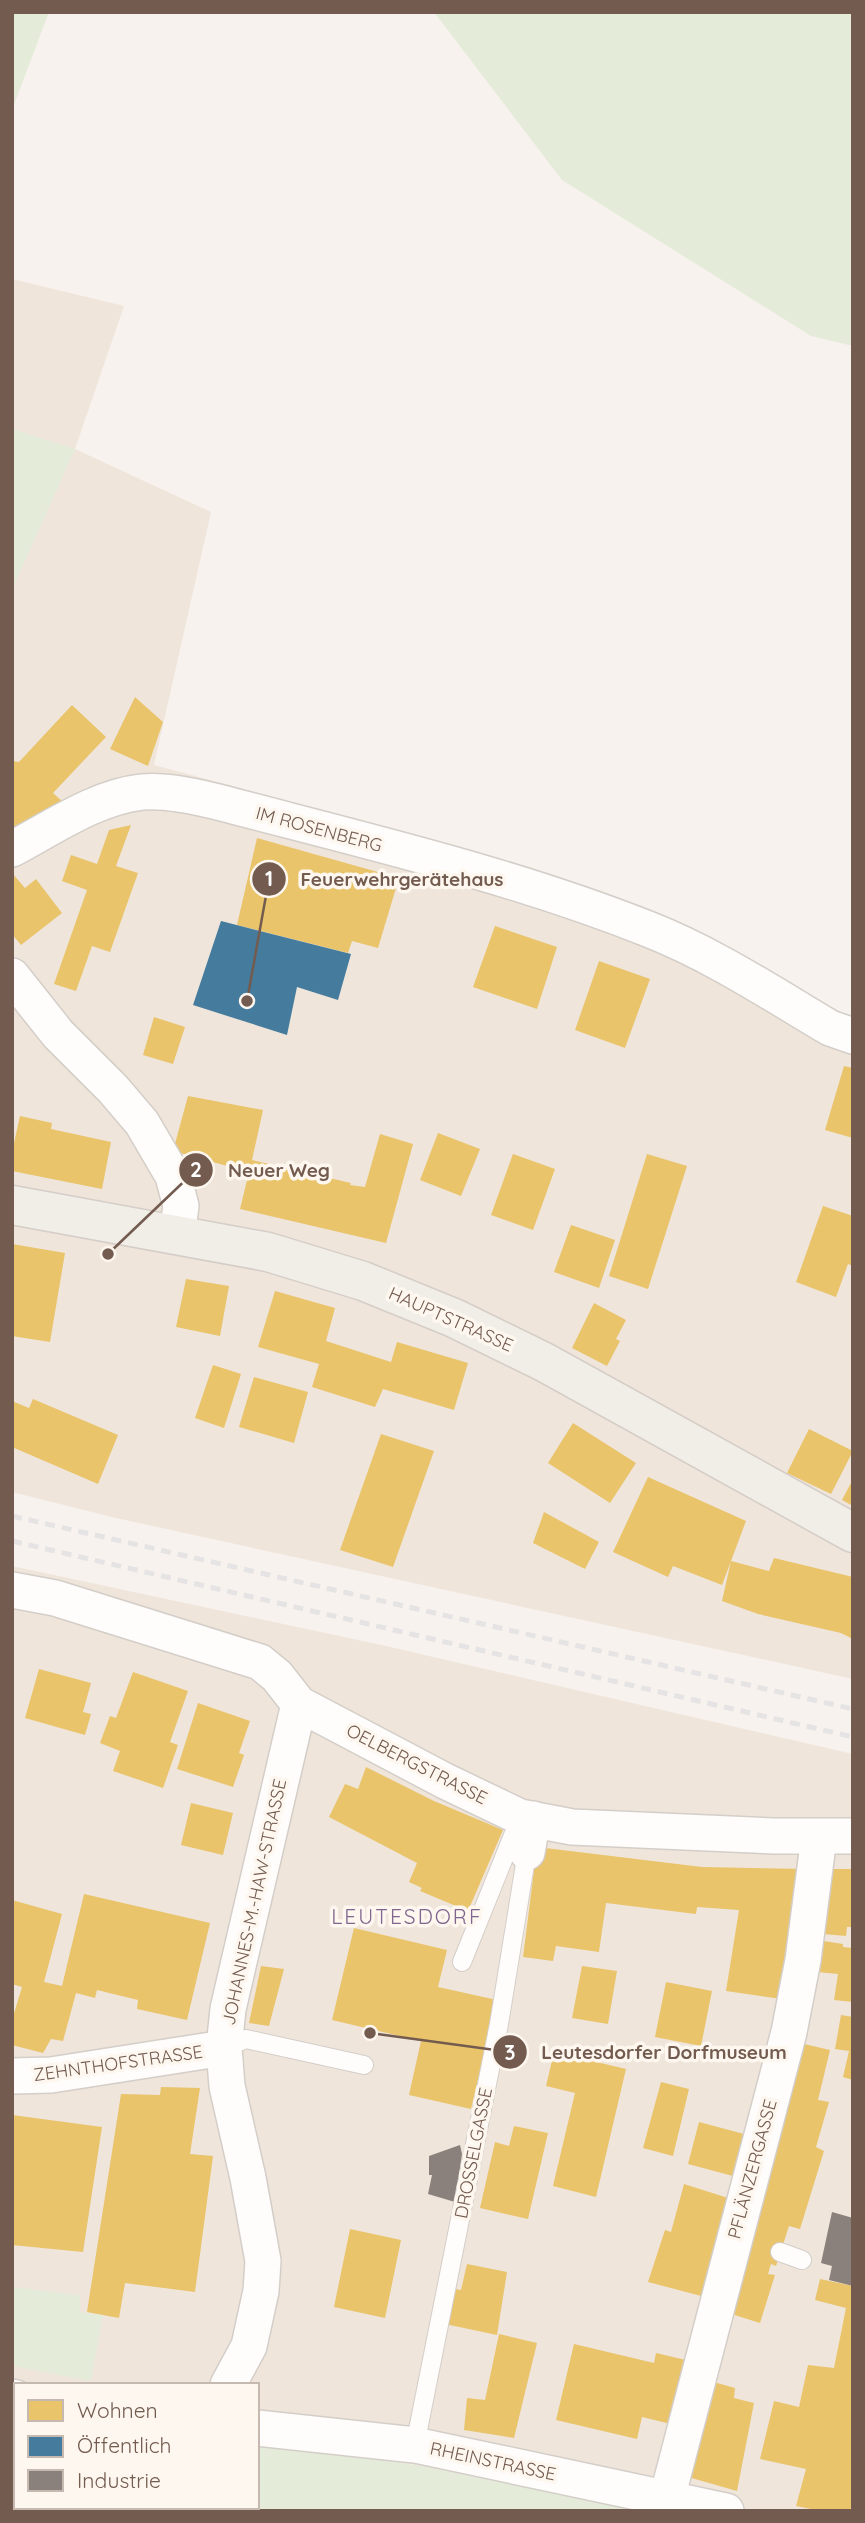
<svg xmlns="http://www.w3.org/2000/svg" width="865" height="2523" font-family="Quicksand,sans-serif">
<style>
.residential{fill:#efe5db}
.green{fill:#e4ecd9}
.homes{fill:#e9c46a}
.public{fill:#457b9d}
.industry{fill:#8a817c}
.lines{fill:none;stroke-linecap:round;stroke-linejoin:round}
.service-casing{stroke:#d4cec8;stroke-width:20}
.minor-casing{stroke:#d4cec8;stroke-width:38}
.primary-casing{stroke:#d5cdc8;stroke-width:41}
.service{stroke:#fefdfc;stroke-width:18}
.minor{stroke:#fefdfc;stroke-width:35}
.primary{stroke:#f1ede7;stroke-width:38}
.rail{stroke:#e5e3e4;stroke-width:5;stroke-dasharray:10 7;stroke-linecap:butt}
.labels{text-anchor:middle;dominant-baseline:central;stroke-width:7;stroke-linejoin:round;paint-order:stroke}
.street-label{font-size:18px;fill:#735b4f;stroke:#fdf7ef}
.quarter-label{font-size:21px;letter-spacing:2px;fill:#80668e;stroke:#fdf7ef}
.leader{fill:none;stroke:#735b4f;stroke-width:2.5}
.callout-dot{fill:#735b4f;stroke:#fdf7ef;stroke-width:2.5}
.mark-label{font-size:21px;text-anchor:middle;font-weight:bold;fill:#fff}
.callout-label{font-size:19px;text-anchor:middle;font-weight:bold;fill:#735b4f;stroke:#fdf7ef;stroke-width:7;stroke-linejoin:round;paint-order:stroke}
</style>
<rect width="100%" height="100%" fill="#f7f2ed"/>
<path class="residential" d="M12 279 124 306 75 449 211 512 154 765 393 829 513 865 752 962 853 1019V1679L116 1518 12 1492Z
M12 1566 386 1646 853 1754V2511H635L563 2494 405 2463 257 2444V2385H16L12 2412Z"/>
<path class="green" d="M12 12H49L12 110Z
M434 12H853V346L811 336 562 180Z
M12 429 75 449 12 590Z
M12 2287 80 2295V2312L103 2315 91 2381 12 2366Z
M12 2412 16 2413V2507H257V2444L405 2463 563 2494 635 2511H12Z"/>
<path class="homes" d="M135 697 163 722 148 766 110 749Z
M72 705 106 737 53 793 64 803 12 834V761L19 762Z
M131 825 116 866 138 873 110 952 92 946 76 991 54 984 87 890 62 881 71 855 97 864 109 830Z
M257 838 399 878 378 948 352 941 348 953 237 925Z
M12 873 25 888 36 879 62 913 21 945 12 934Z
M495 926 557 947 537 1009 473 987Z
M599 961 650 979 625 1048 575 1030Z
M154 1017 185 1027 173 1064 143 1055Z
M844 1066 853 1068V1138L825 1130Z
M188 1096 263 1110 252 1160 351 1183 350 1185 365 1187 380 1134 413 1144 386 1243 240 1209 249 1172 173 1151Z
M20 1116 52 1123 51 1129 111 1142 102 1189 12 1171V1152Z
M438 1133 480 1149 461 1196 420 1180Z
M513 1154 555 1169 533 1230 491 1215Z
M647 1154 687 1166 648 1289 609 1276Z
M823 1206 853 1216V1266L848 1264 836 1297 796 1282Z
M571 1225 615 1240 599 1288 554 1272Z
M12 1244 65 1253 50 1342 12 1336Z
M186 1279 229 1286 220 1336 176 1327Z
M275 1291 335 1308 326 1341 391 1362 397 1342 468 1363 454 1410 383 1389 375 1407 312 1387 319 1364 258 1347Z
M594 1303 626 1320 616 1339 620 1341 607 1366 572 1348Z
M213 1365 241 1374 224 1428 195 1418Z
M254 1377 308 1392 294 1443 239 1427Z
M33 1399 118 1435 98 1484 12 1447V1401L29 1408Z
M573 1423 636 1463 610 1503 548 1463Z
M809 1429 853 1451 831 1494 787 1473Z
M381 1434 434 1451 393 1567 340 1550Z
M648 1477 746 1521 722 1585 673 1566 668 1577 613 1552Z
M853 1479V1506L842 1500Z
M544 1512 599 1542 585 1569 533 1543Z
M774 1558 853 1577V1639L841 1633 758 1614 722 1601 731 1561 769 1571Z
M39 1669 91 1683 83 1712 91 1714 85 1735 25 1718Z
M133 1672 188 1691 170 1742 178 1745 163 1788 113 1771 120 1751 100 1743 110 1716 116 1718Z
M198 1703 250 1721 239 1753 244 1755 233 1787 177 1769Z
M366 1767 434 1801 503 1830 468 1911 420 1891 422 1888 409 1882 417 1863 329 1817 345 1784 358 1789Z
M191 1803 233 1813 223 1855 181 1845Z
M537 1847 702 1867 808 1869 789 2000 726 1991 739 1910 697 1907 696 1914 606 1903 599 1952 556 1946 553 1961 523 1957Z
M821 1869H853V1927H847L846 1936 812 1933Z
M84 1894 210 1923 187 2020 137 2009 138 2000 97 1990 95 1998 76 1993 63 2041 51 2039 43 2053 12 2045V2020L22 1987 12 1984V1900L62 1914 44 1982 62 1986Z
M354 1928 447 1950 438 1987 497 2000 471 2109 409 2095 421 2041 332 2020Z
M811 1939 843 1944V1947L853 1948V2002L834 2000 838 1974 806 1971Z
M261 1966 284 1969 269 2026 249 2023Z
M582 1966 617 1971 608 2024 572 2018Z
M666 1982 712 1991 701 2046 655 2037Z
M841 2015 853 2017V2080L843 2077 849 2051 835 2049Z
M791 2041 830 2050 818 2100 829 2102 816 2147 824 2151 800 2229 789 2226 776 2266 771 2264 768 2274 775 2275 760 2323 725 2312Z
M554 2052 626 2069 596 2197 553 2186 575 2093 546 2086Z
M661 2082 689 2089 673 2156 643 2148Z
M161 2087 200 2088 190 2154 213 2156 195 2292 125 2283 119 2318 87 2312 121 2094 160 2095Z
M12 2115 102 2127 83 2252 12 2245Z
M699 2122 744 2134 733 2176 688 2164Z
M514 2126 548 2133 528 2219 480 2208 495 2142 509 2146Z
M684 2184 728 2198 705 2297 648 2282 665 2230 671 2232Z
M350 2229 401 2240 385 2318 334 2307Z
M467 2264 507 2272 497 2335 445 2324 450 2288 461 2290Z
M820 2279 853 2286V2499L850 2511H821L796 2506 806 2469 760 2459 774 2401 799 2407 808 2365 834 2368 846 2308 815 2300Z
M499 2334 537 2343 514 2438 464 2430 467 2398 485 2400Z
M574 2344 654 2363 656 2353 690 2361 675 2425 642 2417 637 2439 556 2420Z
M710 2381 735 2388 734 2398 754 2403 737 2491 688 2477Z"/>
<path class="public" d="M221 921 351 954 338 1000 297 987 287 1035 193 1005Z"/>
<path class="industry" d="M460 2145 462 2154 455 2202 428 2194 432 2175H429V2156Z
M832 2212 853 2218V2286L829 2280 832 2266 821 2263Z"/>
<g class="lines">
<defs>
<path id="service" d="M462 1962 518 1823
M224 2048 246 2039 364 2065
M780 2252 802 2260
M415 2445 499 2024 527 1852"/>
<path id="minor" d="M12 849C52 828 96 797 142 792 167 790 194 796 218 802 362 840 509 874 648 929 712 954 771 993 830 1028L853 1036
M12 976 58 1034 113 1089 142 1123 173 1176 181 1206 177 1234
M12 1590 55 1598 260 1662 277 1676 299 1704 445 1781 520 1817 572 1827 774 1836H853
M527 1852 533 1819
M12 2076 51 2075 224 2048
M228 2385 249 2346 261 2291 263 2261 248 2178 227 2086 224 2048 228 2009 299 1704
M12 2397 16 2398
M257 2428 415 2445 726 2511
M667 2498 789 2032 803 1960 819 1837"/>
<path id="primary" d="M12 1205 268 1252 363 1281 454 1318 544 1362 853 1533"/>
</defs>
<use href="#service" class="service-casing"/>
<use href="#minor" class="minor-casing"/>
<use href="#primary" class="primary-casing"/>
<use href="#service" class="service"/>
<use href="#minor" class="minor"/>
<use href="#primary" class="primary"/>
<path class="rail" d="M12 1516 853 1709
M12 1541 853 1737"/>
</g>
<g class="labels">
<g class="street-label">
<text transform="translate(319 829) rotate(15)">IM ROSENBERG</text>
<text transform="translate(451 1319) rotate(24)">HAUPTSTRASSE</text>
<text transform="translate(417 1764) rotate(27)">OELBERGSTRASSE</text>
<text transform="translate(254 1902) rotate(-78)">JOHANNES-M.-HAW-STRASSE</text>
<text transform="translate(118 2063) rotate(-8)">ZEHNTHOFSTRASSE</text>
<text transform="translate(473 2153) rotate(-79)">DROSSELGASSE</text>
<text transform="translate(752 2169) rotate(-75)">PFLÄNZERGASSE</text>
<text transform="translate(493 2461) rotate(12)">RHEINSTRASSE</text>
</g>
<g class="quarter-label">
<text x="407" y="1916">LEUTESDORF</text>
</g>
</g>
<path class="leader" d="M247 1001L269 879M108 1254L196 1170M370 2033L510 2052"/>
<g class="callout-dot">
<circle cx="247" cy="1001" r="7"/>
<circle cx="108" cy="1254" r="7"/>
<circle cx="370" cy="2033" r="7"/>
<circle cx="269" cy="879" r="18"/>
<circle cx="196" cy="1170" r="18"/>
<circle cx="510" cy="2052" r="18"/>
</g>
<g class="mark-label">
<text x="269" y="886">1</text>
<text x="196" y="1177">2</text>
<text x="510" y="2060">3</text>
</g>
<g class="callout-label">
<text x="402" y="886">Feuerwehrgerätehaus</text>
<text x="279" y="1177">Neuer Weg</text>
<text x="664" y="2059">Leutesdorfer Dorfmuseum</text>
</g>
<rect width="865" height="2523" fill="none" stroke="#735b4f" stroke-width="28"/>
<rect x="14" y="2383" width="245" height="126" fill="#fdf7ef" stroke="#c6b9af" stroke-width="2"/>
<rect x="28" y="2400" width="35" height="21" fill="#e9c46a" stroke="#c6b9af" stroke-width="2"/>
<text x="77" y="2418" font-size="21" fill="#735b4f">Wohnen</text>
<rect x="28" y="2436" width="35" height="21" fill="#457b9d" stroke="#c6b9af" stroke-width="2"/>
<text x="77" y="2453" font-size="21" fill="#735b4f">Öffentlich</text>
<rect x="28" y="2470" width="35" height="21" fill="#8a817c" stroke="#c6b9af" stroke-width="2"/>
<text x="77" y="2488" font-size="21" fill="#735b4f">Industrie</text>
</svg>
